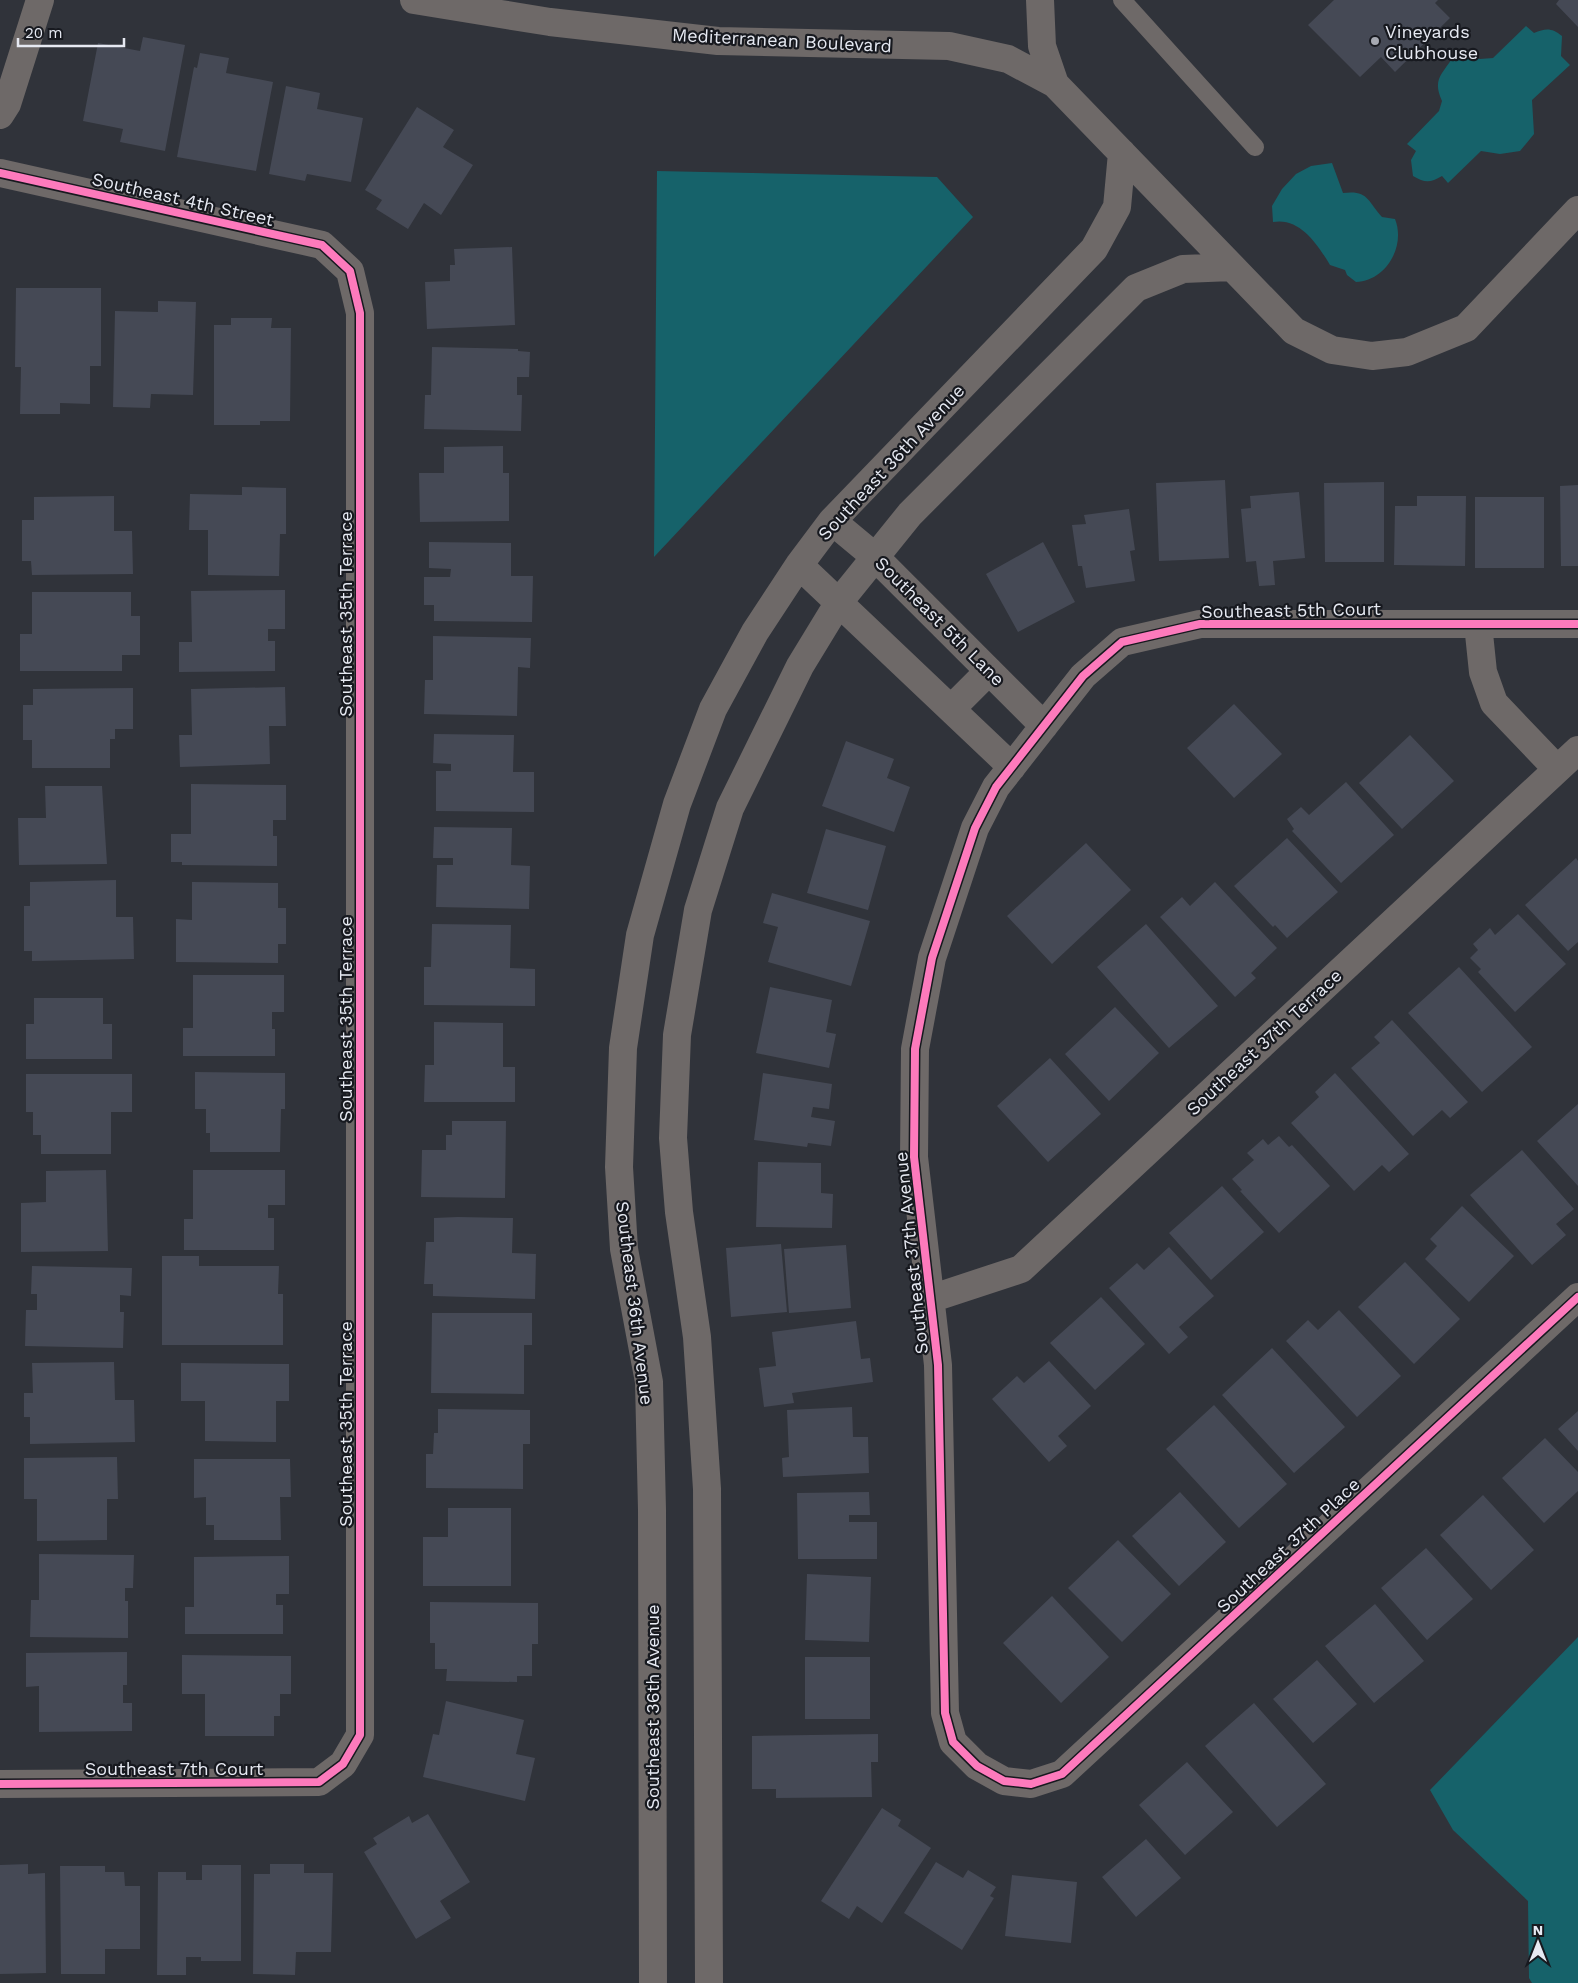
<svg xmlns="http://www.w3.org/2000/svg" width="1578" height="1983" font-family="'Work Sans',sans-serif">
<style>
.water{fill:#16626a}
.building{fill:#454955}
.lines{fill:none;stroke-linecap:round;stroke-linejoin:round}
.lane{stroke:#6e6968;stroke-width:18}
.street{stroke:#6e6968;stroke-width:28}
.cycleway-casing{stroke:#17191f;stroke-width:11}
.cycleway{stroke:#fd7abc;stroke-width:8}
.poi-dot{fill:#a6a9b2;stroke:#17191f;stroke-width:2}
.labels{text-anchor:middle;dominant-baseline:central;stroke-width:4.5;stroke-linejoin:round;paint-order:stroke}
.poi-label{font-size:18px;fill:#e6e9f2;stroke:#17191f;text-anchor:start}
.street-label{font-size:18px;fill:#e6e9f2;stroke:#17191f}
</style>
<rect width="100%" height="100%" fill="#30333a"/>
<path class="water" d="M1526 26 1534 33C1546 28 1552 28 1562 36L1561 56 1570 65 1532 100 1534 134 1520 151 1500 154 1481 151 1448 183 1442 176C1430 183 1425 183 1413 176L1411 160 1416 151 1407 144 1439 111 1442 101C1433 81 1440 76 1452 59L1468 56 1480 59 1493 58Z
M1332 163 1343 193C1368 190 1367 200 1382 217L1395 219C1406 246 1386 281 1356 282L1347 275 1345 270 1330 265C1318 245 1300 217 1273 222L1272 206 1282 189 1296 174 1311 166Z
M657 171 937 177 973 217 654 557Z
M1578 1637V1983H1532L1529 1978 1528 1901 1453 1830 1430 1790Z"/>
<path class="building" d="M1334 0H1438L1435 3 1450 18 1395 72 1381 57 1360 77 1308 25Z
M1559 0H1578V27L1556 4Z
M143 37 185 45 165 151 120 142 123 129 83 121 98 43 140 51Z
M200 53 229 58 226 73 273 82 256 171 177 157 194 67 197 68Z
M286 86 320 93 317 109 363 118 351 182 307 174 305 181 269 174Z
M417 107 454 130 443 147 473 165 441 215 424 203 408 229 376 209 382 200 365 190Z
M512 247 515 325 427 329 425 282 450 281V265H455L454 249Z
M16 288H101V366H90V404L60 403V414H20L21 367H15Z
M158 301 196 302 193 395 151 394 150 408 113 407 115 311 158 312Z
M231 318H272L271 328H291L290 421H260V425H214V325H231Z
M432 347 518 349V351L530 352 529 377H517V395H522L521 431 424 429 425 395H431Z
M503 446V473H509V521L420 522 419 473H444V447Z
M1225 480 1229 558 1159 561 1156 483Z
M1384 482V562H1325L1324 483Z
M1578 485V566H1561L1560 486Z
M242 487 286 488V534H280L279 576 208 575V530H189L190 494 242 495Z
M1299 492 1305 558 1273 561 1275 585 1259 586 1256 561 1246 562 1241 509 1251 508 1250 496Z
M114 496V531H132L133 574 32 575 31 561H22V520H34V497Z
M1417 496H1466L1465 566 1394 565 1395 506H1417Z
M1475 497H1544V568H1475Z
M1129 509 1135 550 1130 551 1135 581 1086 588 1082 566H1078L1072 525 1086 524 1084 515Z
M429 542 511 543V576H533L532 622 434 621V605H424V577H450L451 569 429 568Z
M1043 542 1075 602 1018 632 986 574Z
M285 590V629H268V641H275V671L179 672V642H192L191 591Z
M32 592H131V616H140V655H122V671H20V634H32Z
M433 636 531 638 530 668 518 667 517 716 424 714 425 680H433Z
M285 687 286 726H269L270 764 180 767 179 735H192L191 689Z
M133 688V729H115V739H110V768H32V740H23V705H33V689Z
M1234 704 1282 754 1234 798 1187 748Z
M434 734 514 735 513 772H534V812L436 811V771H451V764L433 763Z
M1410 735 1454 781 1402 829 1359 783Z
M846 741 894 759 887 778 910 787 894 832 822 806Z
M1346 782 1394 835 1341 883 1292 831 1294 829 1287 819 1301 807 1309 815Z
M191 784 286 785V820H273V836H277V866L182 865V862H171V834H191Z
M45 786H102L107 864 19 865 18 818H46Z
M434 827 512 828 511 865 530 866 529 909 436 907 437 865H453V858H433Z
M826 829 886 846 868 910 807 893Z
M1287 838 1338 892 1287 938 1275 925 1273 927 1234 886Z
M1086 843 1131 890 1052 964 1007 916Z
M1576 858 1578 861V942L1568 951 1525 905Z
M116 880V917H133L134 959 32 961V951H24V906H30V882Z
M192 882 278 883V908H286V944H278V963L176 962V919L192 920Z
M1215 882 1277 948 1251 973 1256 978 1235 997 1160 917 1182 897 1190 906Z
M772 893 870 921 851 986 768 962 778 927 763 923Z
M1518 914 1566 964 1515 1012 1478 972 1481 969 1470 958 1478 950 1473 944 1490 928 1495 935Z
M432 924 511 925 510 968 535 969V1006L424 1005V967H431Z
M1146 924 1218 1006 1169 1048 1097 967Z
M1459 967 1532 1047 1482 1092 1408 1013Z
M193 975H284V1012H272V1029H275V1056H183V1028H193Z
M770 987 832 1000 826 1032 836 1034 829 1068 756 1053Z
M34 998H103V1024H112V1059H26V1024H34Z
M1115 1007 1159 1053 1109 1101 1065 1054Z
M1392 1020 1468 1102 1450 1118 1442 1110 1413 1136 1351 1068 1380 1043 1374 1037Z
M434 1022 503 1023V1067H515V1102H424L425 1065H434Z
M1050 1058 1101 1114 1048 1162 997 1106Z
M195 1072 285 1073V1109H281L280 1152H210V1133H206V1109H195Z
M763 1073 832 1084 829 1109 813 1107 811 1117 835 1121 831 1146 808 1143 807 1147 754 1140Z
M1335 1073 1409 1154 1389 1172 1382 1165 1354 1191 1291 1123 1319 1097 1315 1092Z
M26 1074H132V1112H111V1154H41V1135H33V1112H26Z
M1578 1104V1186L1537 1141Z
M452 1121H506L505 1198 421 1197 422 1150H446V1135H452Z
M1279 1136 1289 1147 1292 1145 1330 1186 1279 1233 1240 1191 1242 1190 1232 1179 1254 1160 1247 1153 1263 1139 1268 1145Z
M1522 1150 1574 1209 1556 1224 1566 1235 1532 1265 1470 1195Z
M758 1162 821 1163V1193L833 1194 832 1228 756 1227Z
M106 1170 108 1251 21 1252V1203L46 1202V1171Z
M193 1170H285V1205H268V1218H274V1250H184V1219H193Z
M1222 1186 1264 1232 1211 1280 1169 1233Z
M1462 1206 1514 1256 1469 1302 1425 1259 1437 1246 1430 1239Z
M458 1217 513 1218 512 1253 536 1254 535 1299 433 1296V1284H424L426 1242H434V1218Z
M781 1244 787 1312 731 1317 726 1248Z
M846 1245 851 1308 789 1313 784 1249Z
M1169 1247 1214 1296 1179 1327 1188 1337 1169 1354 1109 1288 1137 1263 1144 1270Z
M162 1256H199V1266H279L278 1294H283V1345H162Z
M1405 1262 1460 1319 1414 1364 1358 1307Z
M32 1266 132 1268 131 1296 120 1295V1312H124L123 1348 25 1346 26 1310H37V1294H31Z
M1101 1297 1145 1344 1095 1390 1050 1343Z
M1339 1310 1401 1376 1357 1417 1286 1341 1308 1320 1318 1330Z
M432 1313H532V1345H524V1394L431 1393Z
M856 1321 861 1359 870 1358 873 1382 792 1393 794 1403 764 1407 759 1368 776 1366 772 1332Z
M1272 1348 1345 1427 1294 1473 1222 1395Z
M1049 1361 1091 1406 1058 1436 1067 1446 1049 1462 992 1399 1017 1376 1024 1383Z
M114 1362 115 1400H134L135 1442 30 1444V1417H24V1393H33L32 1363Z
M181 1363 289 1364V1401H276V1442L205 1441V1401H181Z
M1214 1405 1287 1484 1239 1528 1166 1449Z
M852 1407 853 1437H868L869 1473 783 1477 782 1458 789 1457 787 1410Z
M438 1409 530 1410V1444H523V1489L426 1488V1454H433L434 1433H438Z
M1578 1411V1451L1558 1429Z
M1545 1438 1578 1472V1491L1544 1523 1502 1478Z
M117 1457 118 1499H107V1540L37 1541V1499H24V1458Z
M194 1459H290L291 1497H280L281 1540H214V1525H206V1497L194 1498Z
M869 1492 870 1515H849V1522H877V1559H798L797 1493Z
M1180 1492 1226 1542 1179 1586 1132 1536Z
M1483 1495 1534 1550 1491 1590 1440 1535Z
M448 1508H511V1586H423V1537H448Z
M1118 1540 1171 1594 1122 1642 1068 1588Z
M1426 1548 1473 1599 1427 1640 1381 1588Z
M39 1554 134 1555 133 1588H125V1601H128V1638L30 1637 31 1600H39Z
M289 1556V1594H276V1605H283V1634H185V1607H194V1557Z
M807 1574 871 1577 869 1642 805 1640Z
M1052 1596 1109 1657 1061 1703 1003 1643Z
M430 1602 538 1603V1644H532V1676H517V1682L446 1681 447 1669H435V1643H430Z
M1375 1604 1424 1661 1374 1703 1325 1646Z
M127 1652V1685H123V1703H132V1731L39 1732V1686L26 1687V1653Z
M182 1655 291 1656V1694H280V1716H274V1736H205V1694H182Z
M805 1657H870V1719H805Z
M1317 1660 1357 1704 1313 1743 1273 1699Z
M446 1701 524 1720 516 1754 535 1758 525 1801 423 1777 433 1734 439 1735Z
M1254 1703 1326 1784 1277 1827 1205 1746Z
M878 1734V1762H871L872 1797 776 1798V1789H752V1736Z
M1187 1762 1233 1812 1185 1855 1139 1805Z
M882 1808 901 1820 898 1826 931 1848 882 1923 857 1906 849 1919 821 1901Z
M428 1814 470 1882 440 1901 451 1918 416 1939 364 1852 377 1844 373 1838 409 1816 412 1823Z
M1146 1839 1181 1878 1136 1917 1102 1877Z
M936 1862 963 1878 968 1870 996 1887 990 1896 994 1898 962 1950 904 1913Z
M28 1864V1874L45 1873 46 1973 0 1974V1865Z
M270 1864H304V1873H333L331 1952H296L295 1975 253 1974 254 1874H270Z
M202 1865H241V1961H201V1957H186V1975H157L158 1872H186V1880H202Z
M60 1866H105V1872H124L125 1886H140V1949H105V1974H61Z
M1012 1875 1077 1882 1071 1943 1005 1936Z"/>
<g class="lines">
<path class="lane" d="M1122 0 1255 147"/>
<path class="street" d="M414 0 550 22 718 41 949 46 1008 59 1055 84
M1040 0 1042 46 1055 84 1294 331 1332 350 1372 356 1407 352 1466 328 1578 210
M0 115 7 104 40 0
M0 173 322 245 350 271 360 313V1735L343 1764 319 1782 0 1784
M832 521 874 556 1044 726
M799 565 1012 767
M1478 624 1483 672 1494 703 1557 769
M1578 624H1200L1122 642 1083 676 996 787 975 828 932 958 915 1049 914 1157 938 1365 945 1713 953 1742 977 1766 1004 1781 1031 1784 1062 1774 1578 1297
M952 708 989 671
M930 1299 1021 1269 1578 750
M653 1983 652 1510 649 1382 624 1249 619 1167 623 1048 640 935 677 804 713 709 755 632 799 565 832 521 1094 249 1117 207 1122 153
M709 1983 707 1489 697 1337 679 1212 673 1138 677 1035 698 910 730 808 800 666 839 602 910 514 1136 288 1183 269 1232 267"/>
<defs>
<path id="cycleway" d="M0 173 322 245 350 271 360 313V1735L343 1764 319 1782 0 1784
M1578 624H1200L1122 642 1083 676 996 787 975 828 932 958 915 1049 914 1157 938 1365 945 1713 953 1742 977 1766 1004 1781 1031 1784 1062 1774 1578 1297"/>
</defs>
<use href="#cycleway" class="cycleway-casing"/>
<use href="#cycleway" class="cycleway"/>
</g>
<circle class="poi-dot" cx="1375" cy="41" r="5"/>
<g class="labels">
<g class="poi-label">
<text x="1385" y="31">Vineyards<tspan x="1385" dy="21">Clubhouse</tspan></text>
</g>
<g class="street-label">
<text transform="translate(782 40) rotate(3)">Mediterranean Boulevard</text>
<text transform="translate(183 199) rotate(13)">Southeast 4th Street</text>
<text transform="translate(891 462) rotate(-47)">Southeast 36th Avenue</text>
<text transform="translate(1291 610) rotate(-1)">Southeast 5th Court</text>
<text transform="translate(345 614) rotate(-90)">Southeast 35th Terrace</text>
<text transform="translate(940 621) rotate(45)">Southeast 5th Lane</text>
<text transform="translate(345 1019) rotate(-90)">Southeast 35th Terrace</text>
<text transform="translate(1264 1042) rotate(-43)">Southeast 37th Terrace</text>
<text transform="translate(911 1253) rotate(-96)">Southeast 37th Avenue</text>
<text transform="translate(635 1303) rotate(83)">Southeast 36th Avenue</text>
<text transform="translate(345 1424) rotate(-90)">Southeast 35th Terrace</text>
<text transform="translate(1288 1545) rotate(-43)">Southeast 37th Place</text>
<text transform="translate(652 1707) rotate(-90)">Southeast 36th Avenue</text>
<text x="174" y="1768">Southeast 7th Court</text>
</g>
</g>
<g transform="translate(1538 1943)" stroke="#17191f" stroke-width="4" paint-order="stroke">
<path d="M0-4L9 19L0 12L-9 19Z" fill="#e6e9f2"/>
<text y="-8" font-size="14" font-weight="bold" text-anchor="middle" fill="#e6e9f2">N</text>
</g>
<path d="M18 38v8h106v-8" fill="none" stroke="#e6e9f2" stroke-width="2.5"/>
<text x="25" y="38" font-size="15" fill="#e6e9f2" stroke="#17191f" stroke-width="4" paint-order="stroke">20 m</text>
</svg>
